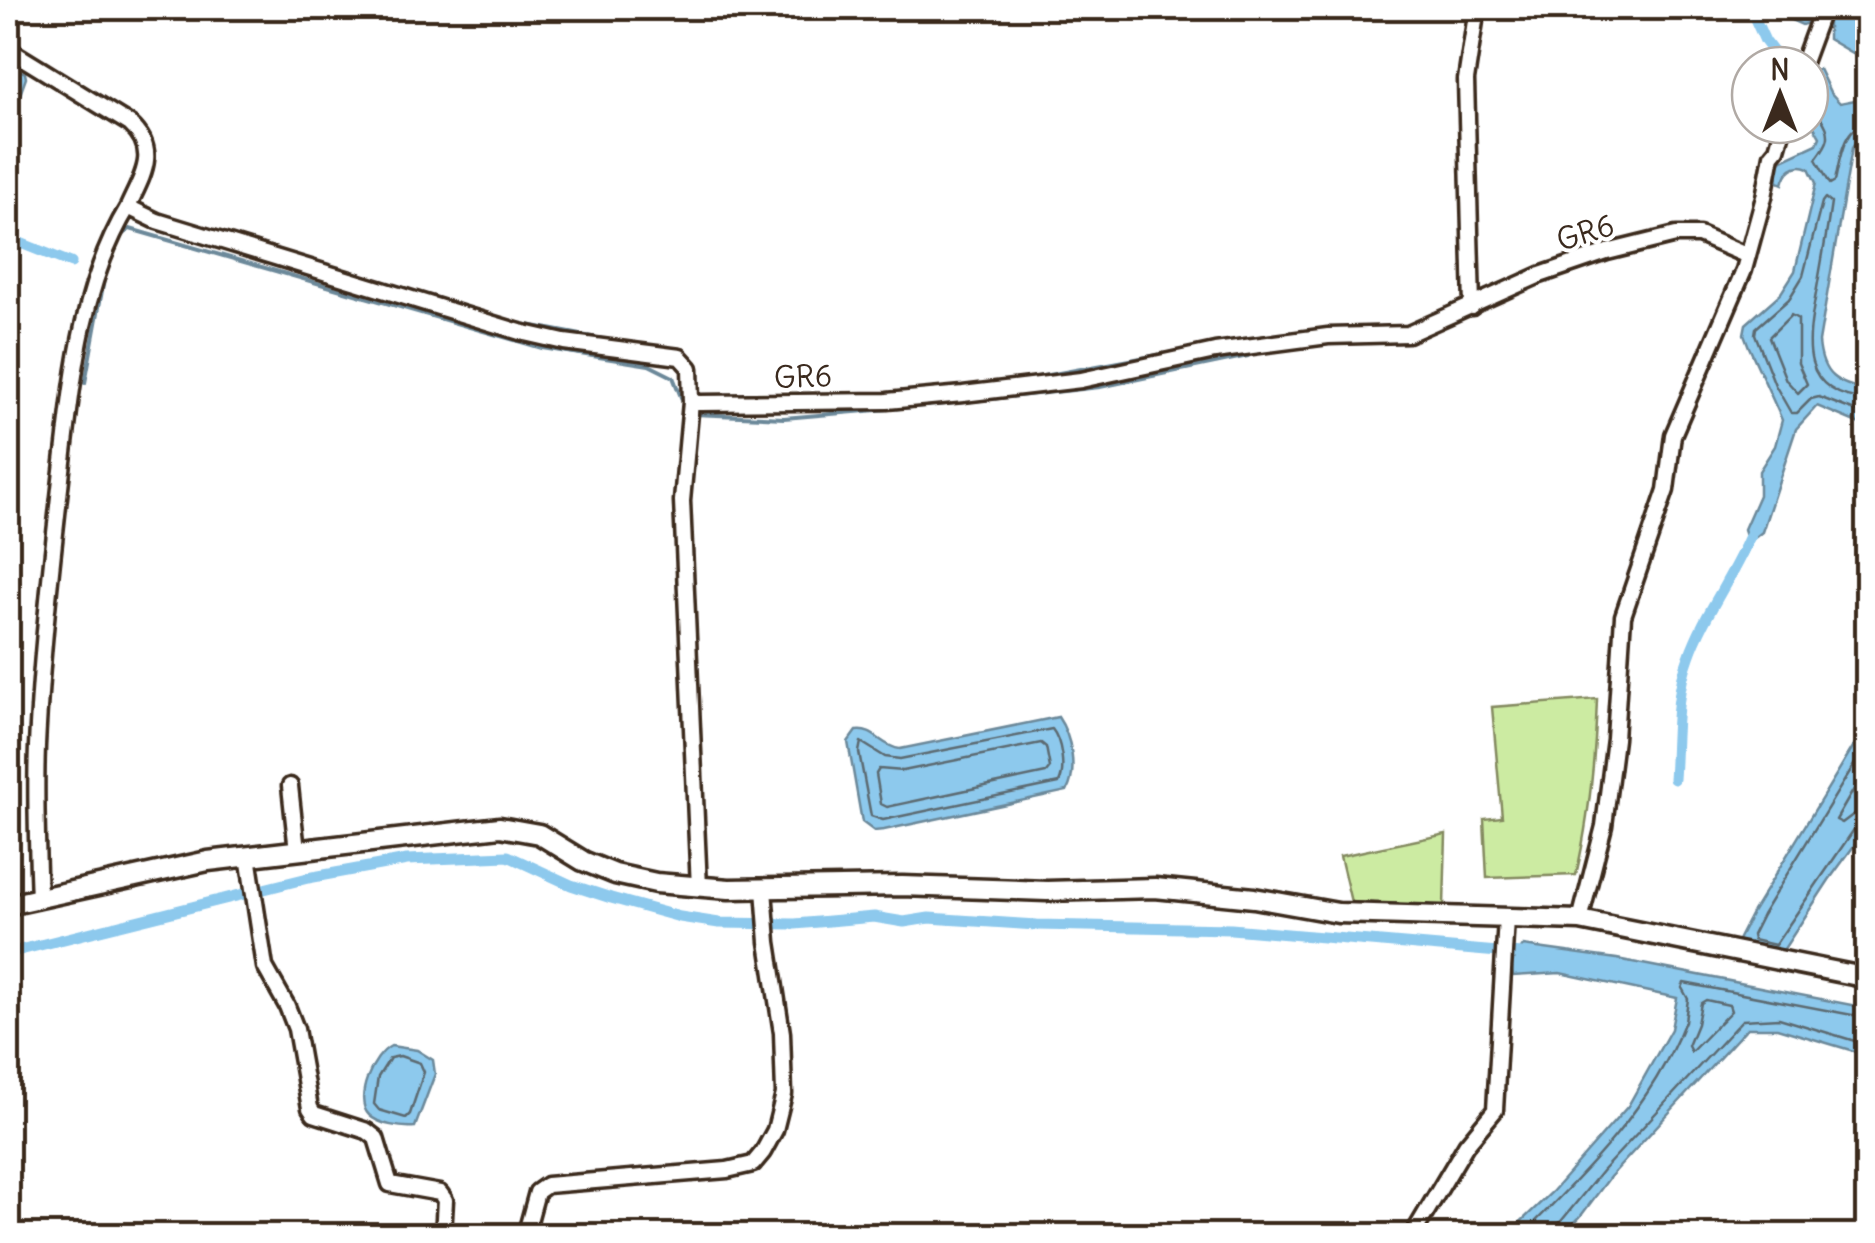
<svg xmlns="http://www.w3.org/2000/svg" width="1875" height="1243" font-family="Delius,sans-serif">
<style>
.green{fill:#cceba2;stroke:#848a60;stroke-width:2.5}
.water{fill:#8dc9ed;stroke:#6c899a;stroke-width:2.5}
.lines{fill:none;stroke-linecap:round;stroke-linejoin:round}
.shore{stroke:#5c6a71;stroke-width:2.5}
.stream{stroke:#6c899a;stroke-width:4}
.canal{stroke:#8dc9ed;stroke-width:11}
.minor-casing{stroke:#3b2a1e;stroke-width:21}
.major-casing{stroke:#3b2a1e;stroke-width:25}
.minor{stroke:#fff;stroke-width:14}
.major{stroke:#fff;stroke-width:18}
.labels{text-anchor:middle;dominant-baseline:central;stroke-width:8;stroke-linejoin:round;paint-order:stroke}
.street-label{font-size:30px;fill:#3b2a1e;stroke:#fff}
</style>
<rect width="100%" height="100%" fill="#fff"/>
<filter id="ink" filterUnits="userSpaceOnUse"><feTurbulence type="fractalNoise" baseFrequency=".01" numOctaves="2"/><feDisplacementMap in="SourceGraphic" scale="20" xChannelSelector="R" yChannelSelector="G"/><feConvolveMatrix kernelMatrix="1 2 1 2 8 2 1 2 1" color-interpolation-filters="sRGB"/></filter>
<g filter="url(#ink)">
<path class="green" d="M1597 699C1595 759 1590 816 1576 875L1487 878 1484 819 1502 817 1492 707Z
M1446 834 1444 906 1351 902 1340 856Z"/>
<path class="water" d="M1777 8H1818L1810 22 1802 25 1780 15Z
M1828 8H1867V57L1857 56 1828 39Z
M8 64 25 73 26 78 8 128Z
M1819 69 1830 92 1840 103 1855 100 1867 89V127L1852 148 1819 342C1822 377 1836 382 1867 391V427L1817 406 1796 429 1762 532 1752 540 1747 538 1744 529 1759 495V471L1775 446 1782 420 1749 347 1744 334 1746 324 1781 293 1795 271 1816 183 1809 168C1795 162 1786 171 1783 184L1778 182 1777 166 1782 160 1817 144 1820 137 1810 120V70Z
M1058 717C1071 736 1078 770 1067 791L884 830 874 831 862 822 848 742 856 731C874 728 882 747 900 749Z
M1867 724V828L1829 880 1782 952 1736 944 1753 911Z
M1523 946 1617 959 1867 1008V1055L1777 1028H1747L1610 1177 1580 1217 1562 1235H1507L1552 1192 1628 1106 1671 1029 1677 998 1560 973 1513 976 1511 964Z
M391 1046 417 1050 433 1060 435 1074 415 1127C402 1128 379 1125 369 1115 353 1099 373 1055 391 1046Z"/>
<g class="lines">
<path class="shore" d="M1810 114 1821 118C1834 136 1827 144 1816 159L1830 184 1835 181C1840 160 1842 127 1868 122
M1791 315 1798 319V363L1807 384 1798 393 1786 380 1769 337Z
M1868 400C1796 393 1807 341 1817 288 1822 260 1827 232 1831 203L1825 198 1822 202 1803 276 1789 299 1756 328 1755 334 1775 385 1791 413H1797L1811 399 1819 397 1868 416
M1052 729C1061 740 1066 769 1059 783L883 820 871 816 859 752 861 742 885 757 900 759Z
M1868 742 1762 915 1752 935 1753 940 1775 945 1855 828 1868 824
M1041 743 1046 747 1050 768 1046 773 887 807 881 804 876 774 879 769 903 771Z
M1868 765 1836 820 1842 823 1854 814 1868 811
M1706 1000 1729 1005 1731 1011 1691 1052 1688 1046 1697 1024 1701 1003Z
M400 1056 420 1063 424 1072 410 1114 406 1118 379 1110 374 1104 378 1077 390 1058Z
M1521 1236C1585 1173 1652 1106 1685 1021L1688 999 1682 988 1684 983 1868 1018
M1555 1236 1558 1225 1603 1170 1742 1020 1779 1018 1868 1045"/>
<path class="stream" d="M119 237 130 229 542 348 649 365 673 377 685 407
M506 321 624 343
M1236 341 1291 334
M1010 382 1212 345
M85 383 106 269
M880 394 990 384
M693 414 784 418 936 405 1100 387 1248 356"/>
<path class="canal" d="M1750 8 1765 41 1783 65
M8 238 71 263
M1674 779C1677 738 1674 697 1689 657 1705 611 1737 572 1754 526
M8 953 308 878 407 860 508 856 571 885 611 898 680 917 719 923 795 924 874 917 904 922 929 918 1037 925 1231 929 1533 955"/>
<defs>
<path id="minor" d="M8 49 130 124C160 151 142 176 128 207L157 221 520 332 564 342 680 357 690 368 691 402 700 403 887 401 963 394 1081 380 1215 351 1328 336 1408 334 1540 275 1607 252 1676 235H1699L1748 256
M1802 65 1823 8
M1472 307 1466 80 1477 8
M691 402 682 501 699 888
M290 786 297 851
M248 856 265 967 287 1006 296 1029 310 1108 314 1114 367 1131 376 1138 390 1184 440 1193 445 1200 443 1236
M39 899C37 848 35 797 37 746 41 657 51 568 61 479 72 388 79 288 128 207
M1580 920 1604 826 1615 739 1623 616 1666 490 1673 435 1744 270 1764 197 1772 155 1777 149 1784 125
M525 1236 537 1192 547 1185 727 1170 753 1164 763 1152 775 1130 784 1094 782 1033 768 942 764 889
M1412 1236 1466 1145 1495 1110 1506 918"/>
<path id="major" d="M8 905 208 861 500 827 539 834 583 861 615 874 656 883 729 889 902 886 1047 891 1155 888 1254 898 1338 913 1580 920 1868 978"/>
</defs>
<use href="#minor" class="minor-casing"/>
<use href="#major" class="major-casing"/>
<use href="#minor" class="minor"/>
<use href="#major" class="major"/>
</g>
</g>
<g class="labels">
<g class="street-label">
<text transform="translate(1585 232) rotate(-17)">GR6</text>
<text transform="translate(803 376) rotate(-2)">GR6</text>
</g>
</g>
<rect width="1875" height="1243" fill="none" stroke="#fff" stroke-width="40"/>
<rect x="20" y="20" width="1835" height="1203" fill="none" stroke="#3b2a1e" stroke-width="4" filter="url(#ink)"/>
<g transform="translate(1780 95)"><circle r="48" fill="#ffffff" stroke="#b1aaa5" stroke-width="2.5"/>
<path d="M0-8L18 38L0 25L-18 38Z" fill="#3b2a1e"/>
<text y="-15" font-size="28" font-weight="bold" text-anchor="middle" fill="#3b2a1e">N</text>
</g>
</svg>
